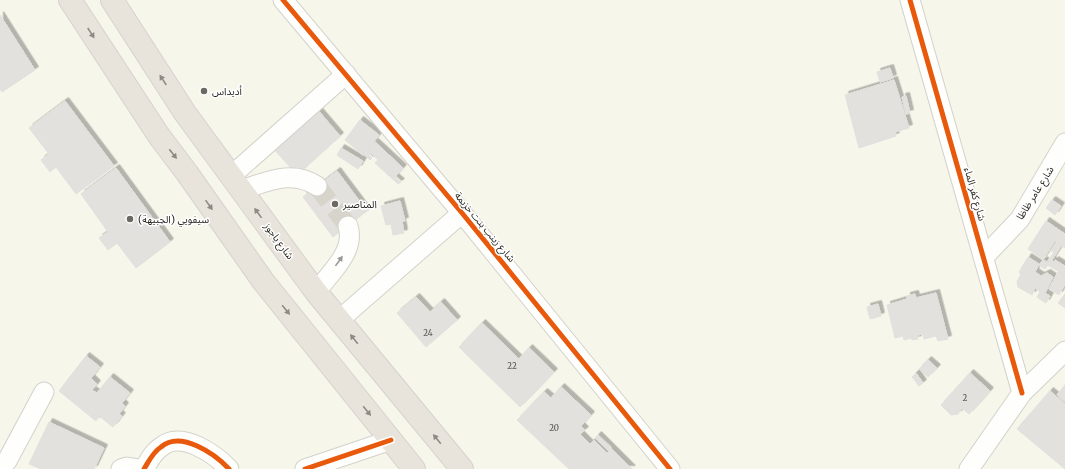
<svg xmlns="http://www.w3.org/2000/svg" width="1065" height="469" font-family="Merriweather,'Noto Sans Arabic',serif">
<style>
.building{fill:#e3e1de;stroke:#e2e0de;filter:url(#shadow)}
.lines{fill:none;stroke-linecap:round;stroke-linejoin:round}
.minor-tunnel{stroke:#d7d5cb;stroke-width:19;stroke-dasharray:19 10;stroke-linecap:butt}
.minor-casing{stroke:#d3d2ca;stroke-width:21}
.major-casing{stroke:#d3d3ce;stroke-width:24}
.minor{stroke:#fefefc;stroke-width:19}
.major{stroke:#e9e4db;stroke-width:22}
.cycleway-casing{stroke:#fff;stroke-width:8}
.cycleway{stroke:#e8590c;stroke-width:5}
.oneway{fill:#8e8a83}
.oneway2{fill:#9a9995}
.poi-dot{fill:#6b6961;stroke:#fff;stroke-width:1.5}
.labels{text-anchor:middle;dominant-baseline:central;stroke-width:3;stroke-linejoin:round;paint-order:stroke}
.number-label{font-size:8px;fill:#53514c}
.poi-label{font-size:10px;fill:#1f1d17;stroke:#fff;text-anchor:start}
.street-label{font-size:10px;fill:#1f1d17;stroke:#fff}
</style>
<defs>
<filter id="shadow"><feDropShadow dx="3.5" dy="-3.5" stdDeviation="0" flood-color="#0004"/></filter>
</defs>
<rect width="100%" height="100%" fill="#f7f6eb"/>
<path class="building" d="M0 15 35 70 2 92 0 89Z
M890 68 893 78 880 82 877 72Z
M894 80 909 128 895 132 896 136 859 148 845 95Z
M906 96 910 113 906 114 902 97Z
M65 101 114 166 76 194 56 167 50 172 41 160 49 154 29 128Z
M317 109 340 136 297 175 273 148Z
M360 120 379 135 363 155 345 140Z
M375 142 403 168 395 177 401 182 398 184 375 163 378 160 371 153 369 155 372 158 370 160 364 154Z
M341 148 363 161 358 169 337 155Z
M116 168 170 242 136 268 117 243 108 250 99 238 108 232 81 194Z
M337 171 367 211 333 237 303 197Z
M1052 200 1061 206 1055 215 1046 208Z
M400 201 405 221H402L404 233 393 235 391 224 386 225 381 206Z
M1046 221 1065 234V248L1055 241 1043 259 1028 249Z
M1057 243 1061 246 1052 260 1054 262 1051 267 1048 265 1045 269 1039 265 1043 260 1047 262 1054 252 1051 251Z
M1028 257 1039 264 1035 272 1041 276 1047 273 1053 277 1045 293 1050 296 1046 303 1037 297 1040 292 1035 288 1032 295 1018 287 1017 281 1021 275 1019 272Z
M1055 260 1065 266V275L1051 267Z
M1058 272 1065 276V284L1059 295 1049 289Z
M936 293 948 339 938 341 936 336 924 339 923 334 917 335 918 339 912 340 911 338 904 340 903 336 895 338 887 305 907 299V296L915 294 916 298Z
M1065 294V308L1058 303Z
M416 297 430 312 441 302 457 320 426 347 397 313Z
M878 304 881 316 870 319 867 307Z
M482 323 519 359 529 348 554 372 520 407 459 347Z
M86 356 100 367 91 378 97 384 92 390 97 393 110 377 130 393 122 403 125 406 119 414 122 416 113 427 99 416 96 421 59 391Z
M928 360 937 368 928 377 919 369Z
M916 373 923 383 919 386 912 377Z
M970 373 990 391 969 414 962 408 958 414 951 415 941 405Z
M1065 385V402L1057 395Z
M561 387 591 415 581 426 585 430 580 434 590 444 594 440 607 453 609 451 595 438 598 435 632 469H569L517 420 544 392 551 398Z
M1050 391 1065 404V469L1017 429Z
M49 422 104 448 94 469H41L29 464Z"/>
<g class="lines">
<path class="minor-tunnel" d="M317 186 348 226"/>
<defs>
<path id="minor" d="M283 0 462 213 670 469
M910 0 1022 393
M231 176 346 74
M241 190C267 182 292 169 317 186
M984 257 1020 219 1065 143
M316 292C330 273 356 251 348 226
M339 320 462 213
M0 467 7 461 44 392
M121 469 127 467 139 469
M144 469C149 461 153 452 161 447 181 430 215 454 229 469
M305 469 391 440
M969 469 1022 393 1065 351"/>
<path id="major" d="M70 0 159 136 187 173 263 281 414 469
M112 0 185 113 316 292 462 469"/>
</defs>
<use href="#minor" class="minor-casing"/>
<use href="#major" class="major-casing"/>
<use href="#minor" class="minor"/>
<use href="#major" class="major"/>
<defs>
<path id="cycleway" d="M283 0 462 213 670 469
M910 0 1022 393
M144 469C149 461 153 452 161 447 181 430 215 454 229 469
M305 469 391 440"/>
</defs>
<use href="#cycleway" class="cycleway-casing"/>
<use href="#cycleway" class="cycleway"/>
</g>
<defs><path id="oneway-solid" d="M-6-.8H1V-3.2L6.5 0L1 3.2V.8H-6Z"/></defs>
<g class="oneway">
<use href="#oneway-solid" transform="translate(91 33) rotate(57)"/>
<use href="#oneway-solid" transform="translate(163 80) rotate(-123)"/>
<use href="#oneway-solid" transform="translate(173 154) rotate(52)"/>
<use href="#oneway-solid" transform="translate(209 205) rotate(55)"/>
<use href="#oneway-solid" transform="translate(258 213) rotate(-126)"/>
<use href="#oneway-solid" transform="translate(286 310) rotate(51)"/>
<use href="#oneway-solid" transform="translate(354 339) rotate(-129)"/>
<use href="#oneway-solid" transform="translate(367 411) rotate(51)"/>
<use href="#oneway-solid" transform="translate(437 439) rotate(-129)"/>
</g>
<use class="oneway2" href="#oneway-solid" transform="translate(339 261) rotate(-54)"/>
<g class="poi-dot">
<circle cx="204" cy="91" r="4"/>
<circle cx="335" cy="204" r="4"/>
<circle cx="130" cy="219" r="4"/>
</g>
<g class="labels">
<g class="number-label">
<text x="428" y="333">24</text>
<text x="512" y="366">22</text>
<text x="965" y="398">2</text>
<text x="554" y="428">20</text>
</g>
<g class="poi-label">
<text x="212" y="91">أديداس</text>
<text x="343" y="204">المناصير</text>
<text x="138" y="219">سيفويي (الجبيهة)</text>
</g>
<g class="street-label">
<text transform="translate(1035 193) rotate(-58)">شارع عامر ظاظا</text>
<text transform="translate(975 194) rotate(74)">شارع كفر الماء</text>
<text transform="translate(485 227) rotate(50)">شارع زينب بنت خزيمة</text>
<text transform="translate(279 241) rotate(54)">شارع ياجوز</text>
</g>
</g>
</svg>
